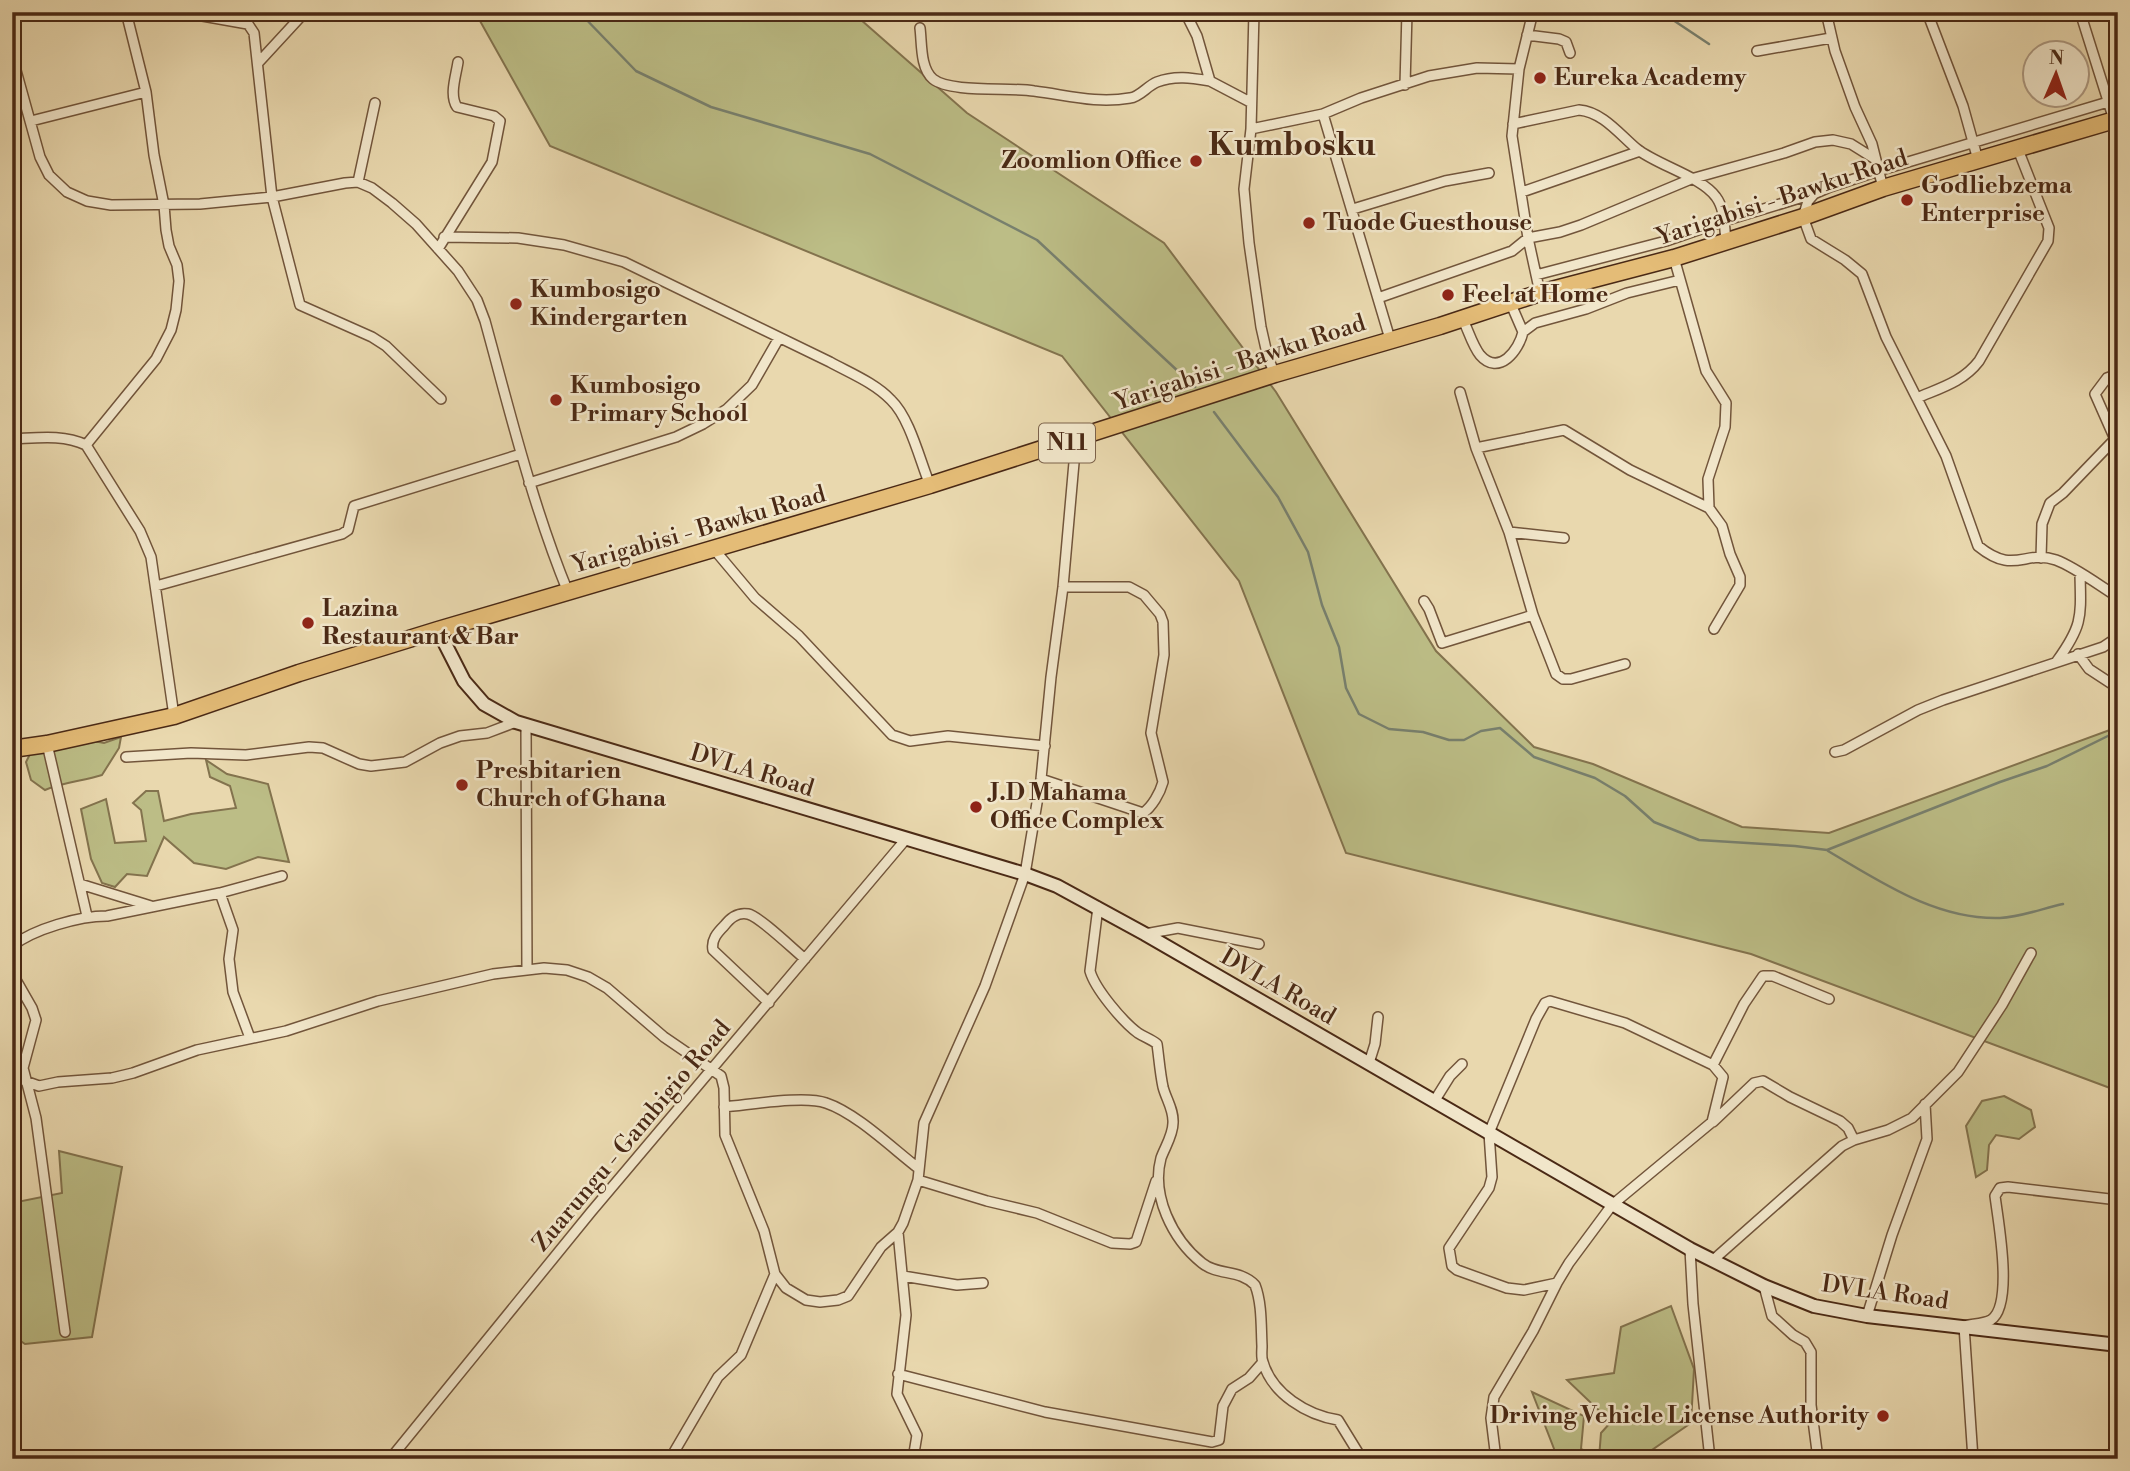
<svg xmlns="http://www.w3.org/2000/svg" width="2130" height="1471" font-family="'Libre Bodoni',serif">
<style>
.green{fill:#bcbd86;stroke:#83734e;stroke-width:2}
.lines{fill:none;stroke-linecap:round;stroke-linejoin:round}
.stream{stroke:#78806e;stroke-width:2.5}
.street-casing{stroke:#72553b;stroke-width:12}
.secondary-casing{stroke:#4a2915;stroke-width:16}
.highway-casing{stroke:#4a2915;stroke-width:19}
.street{stroke:#f1e6ca;stroke-width:9}
.secondary{stroke:#f1e6ca;stroke-width:12}
.highway{stroke:#e4bc77;stroke-width:16}
.poi-dot{fill:#8f2418;stroke:#f1e6ca;stroke-width:2.5}
.labels{text-anchor:middle;dominant-baseline:central;stroke-width:5;stroke-linejoin:round;paint-order:stroke}
.shield{fill:#f1e6ca;stroke:#7c624b;stroke-width:2}
.shield-label{font-size:23px;font-weight:bold;fill:#4a2915}
.poi-label{font-size:24px;font-weight:bold;fill:#4a2915;stroke:#f1e6ca;text-anchor:start}
.street-label{font-size:24px;fill:#4a2915;stroke:#f1e6ca}
.district-label{font-size:32px;font-weight:bold;fill:#4a2915;stroke:#f1e6ca}
</style>
<rect width="100%" height="100%" fill="#e9d8ae"/>
<filter id="stains"><feTurbulence type="fractalNoise" baseFrequency=".00286" numOctaves="4"/><feColorMatrix values="0 0 0 0 .2 0 0 0 0 .09 0 0 0 0 .02 0 0 0 .5 -.17"/></filter>
<radialGradient id="worn" r=".72"><stop offset=".6" stop-color="#630" stop-opacity="0"/><stop offset="1" stop-color="#630" stop-opacity=".3"/></radialGradient>
<path class="green" d="M475 12H852L967 113 1164 243 1276 392 1436 651 1534 747 1593 764 1742 827 1829 833 2118 727V1091L1751 954 1346 853 1239 581 1062 356 550 146Z
M121 737 119 748 102 775C83 781 64 782 45 790L31 780 26 762 30 754 88 740 104 743Z
M206 760 227 774 268 784 289 862 258 857 226 869 194 863 164 837 147 876 127 874 115 887 102 883 91 859 81 809 106 799 115 843 146 841 141 810 133 803 146 791H158L164 821 191 814 236 808 230 786 210 777Z
M2004 1096 2031 1110 2035 1127 2019 1139 1996 1135 1989 1145 1987 1170 1976 1177 1966 1126 1982 1101Z
M59 1151 122 1167 92 1337 25 1344 12 1335V1203L62 1193Z
M1671 1306 1694 1369 1691 1423 1646 1454 1624 1459H1558L1532 1392 1584 1416 1581 1449 1599 1458 1601 1433 1611 1422 1567 1380 1614 1373 1621 1327Z"/>
<g class="lines">
<path class="stream" d="M579 12 636 71 711 107 870 154 1037 240 1195 387
M1661 12 1709 44
M1214 412 1278 497 1308 552 1322 605 1339 647 1346 688 1359 714 1389 729 1423 732 1449 740H1464L1481 731 1500 728 1534 757 1595 778 1625 796 1654 822 1699 840 1795 846 1827 850 2000 782 2047 766 2118 731
M1828 851C1881 882 1936 920 2000 918 2021 917 2044 908 2063 904"/>
<defs>
<path id="street" d="M180 12 242 23 248 24 254 33 272 197 300 305 372 337 386 346 441 399
M1185 12 1197 36 1210 81 1250 102
M1254 12 1251 129 1244 189 1249 243 1261 327 1268 358 1275 374
M1533 12 1519 69 1512 136 1528 238 1540 293
M1826 12 1835 51 1855 107 1872 144 1883 188
M1927 12 1963 106 1978 160
M2080 12 2114 120
M920 28C922 43 920 68 933 79 950 93 1010 87 1034 91 1067 95 1096 104 1130 98 1140 97 1147 86 1157 82 1175 75 1192 78 1210 81
M1527 35 1559 39 1566 42 1570 53
M1757 51 1831 38
M12 56 40 157 49 175 67 192 87 201 111 205 200 204 272 197 345 183 358 182 372 188 392 203 416 224 458 271 477 300 485 321C510 412 532 504 568 592
M258 63 305 12
M1405 85 1407 12
M2108 102 1878 171 1830 187 1814 194 1808 201 1803 217 1811 239 1845 260 1862 274 1886 337 1946 456 1978 546C2015 576 2024 549 2056 560 2075 567 2100 586 2118 597
M1323 114 1390 339
M31 121 146 92
M1513 124 1579 110C1603 112 1620 135 1637 149 1657 165 1702 177 1716 197 1725 209 1724 226 1726 239
M1251 129 1323 114 1361 98 1429 76 1477 68 1519 69
M358 182 375 103
M1522 192 1640 151
M1353 209 1445 181 1489 173
M444 237 518 238 564 245 624 262 830 362C850 373 875 383 891 400 910 418 920 461 930 485
M438 249 492 162 500 121 494 116 457 107C449 95 456 76 458 62
M1674 258 1706 371 1726 403 1725 427 1708 479 1709 508
M1536 275 1666 241 1724 221 1813 194
M1378 298 1512 251 1528 238 1560 232 1581 225 1691 179 1784 153 1815 142 1833 140 1851 144 1875 159
M1510 302 1523 332
M1462 318C1468 329 1472 345 1480 355 1499 377 1519 350 1523 332L1535 323 1586 309 1627 293 1680 280
M2118 374 2107 378 2095 394 2118 446
M1460 392 1476 448 1509 532 1533 615 1556 674 1563 679H1571L1625 664
M1917 398C1940 388 1963 382 1979 361L2048 241 2049 228 2017 147
M12 439C37 438 63 434 86 445L140 531 151 557 174 716
M86 445 156 359 171 330 176 310 179 281 177 265 169 246 166 230 164 205 154 155 146 92 126 12
M1476 448 1564 430 1630 470 1709 508 1722 526 1730 554 1740 577V585L1714 629
M529 483 676 437 703 424 727 409 752 385 779 338
M1509 532 1564 538
M713 548 755 598 799 636 892 735 910 741 948 736 1045 746
M2041 558 2042 524 2050 503 2063 493 2115 439
M156 586 342 534 348 530 354 506 521 454
M1424 601 1429 609 1442 643 1533 615
M2078 654 2089 669 2118 688
M2057 661C2083 625 2081 617 2080 574
M526 725 527 970
M47 744 87 916
M1835 752 1844 750 1918 710 1943 700 2103 647 2118 637
M126 757 191 753 246 755 309 747 323 748 359 764 371 766 405 762 440 743 460 736 487 733 516 722
M1041 779 1143 813C1152 807 1160 793 1163 782L1151 733 1164 655 1163 622 1160 614 1144 595 1129 587H1063
M80 884 151 906
M220 893 233 930 229 959 233 992 250 1038
M1098 907 1090 971C1095 989 1123 1022 1138 1033 1144 1037 1151 1039 1157 1044 1159 1058 1160 1073 1163 1087 1166 1099 1174 1110 1173 1123 1173 1135 1165 1147 1161 1158 1151 1195 1172 1239 1202 1263 1218 1276 1240 1269 1255 1285 1262 1303 1261 1326 1262 1346 1262 1351 1261 1358 1263 1362 1272 1394 1307 1415 1338 1420L1362 1459
M1145 934 1178 928 1259 944
M12 946C34 929 79 916 107 916L220 893 282 876
M12 973 32 1008 36 1020 23 1068 36 1118 65 1332
M769 1003 713 950C711 940 717 933 724 926 730 918 737 912 748 914 759 916 794 950 805 959
M1369 1063 1375 1044 1378 1017
M1713 1065 1744 1004 1763 976H1773L1829 999
M25 1081 39 1086 58 1082 112 1078 133 1073 197 1050 286 1031 378 1001 493 974 544 968 567 970 588 977 607 988 664 1037 721 1076 724 1088 725 1135 764 1231 775 1274 786 1288 806 1300 820 1302 838 1300 848 1296 881 1247 898 1232 903 1223 918 1180 924 1123 985 986 1025 874 1041 779 1051 677 1063 587 1076 440
M1435 1100 1450 1076 1462 1064
M724 1107C749 1105 804 1095 826 1103 856 1113 892 1148 918 1168
M1713 1122 1754 1083 1763 1081 1790 1097 1840 1121 1848 1128 1854 1140
M918 1180 987 1201 1037 1213 1112 1243 1130 1244 1136 1242 1156 1181
M898 1232 906 1315 897 1394 917 1435 913 1459
M1690 1249 1693 1304 1710 1459
M1712 1261 1842 1146 1854 1140 1888 1130 1912 1118 1958 1072 2002 1005 2031 953
M903 1276 957 1285 983 1283
M1764 1286 1772 1316 1793 1335 1805 1342 1811 1352V1405L1818 1459
M1867 1316 1892 1235 1927 1139 1925 1104
M898 1374 1045 1412 1212 1442 1219 1440 1223 1406 1232 1389 1249 1378 1263 1362
M390 1459 591 1212 906 839
M670 1459 718 1377 741 1355 775 1274
M1496 1459 1491 1418 1494 1397 1533 1331 1557 1283 1569 1263 1612 1205 1712 1122 1723 1077 1713 1065 1625 1023 1550 1001 1545 1003 1536 1019 1489 1133 1492 1177 1489 1188 1449 1248 1452 1266 1457 1270 1507 1288 1524 1290 1557 1283
M1973 1459 1964 1326C1971 1324 1984 1324 1991 1320 2014 1305 1998 1220 1995 1196L2000 1188 2008 1187 2118 1200"/>
<path id="secondary" d="M438 630 464 681 484 704 516 722 1025 874 1057 886 1145 934 1690 1249 1764 1286 1814 1306 1867 1316 2118 1345"/>
<path id="highway" d="M12 749 47 744 174 716 299 673 438 630 930 485 1275 374 1440 326 1540 293 1674 258 1803 217 1883 188 2118 119"/>
</defs>
<use href="#street" class="street-casing"/>
<use href="#secondary" class="secondary-casing"/>
<use href="#highway" class="highway-casing"/>
<use href="#street" class="street"/>
<use href="#secondary" class="secondary"/>
<use href="#highway" class="highway"/>
</g>
<g class="poi-dot">
<circle cx="1540" cy="78" r="7"/>
<circle cx="1196" cy="161" r="7"/>
<circle cx="1907" cy="200" r="7"/>
<circle cx="1309" cy="223" r="7"/>
<circle cx="1448" cy="295" r="7"/>
<circle cx="516" cy="304" r="7"/>
<circle cx="556" cy="400" r="7"/>
<circle cx="308" cy="623" r="7"/>
<circle cx="462" cy="785" r="7"/>
<circle cx="976" cy="807" r="7"/>
<circle cx="1883" cy="1416" r="7"/>
</g>
<g class="labels">
<rect class="shield" x="1039" y="423.5" width="56" height="39" rx="5"/>
<g class="shield-label">
<text x="1067" y="443">N11</text>
</g>
<g class="poi-label">
<text x="1554" y="78">Eureka Academy</text>
<text x="1182" y="161" text-anchor="end">Zoomlion Office</text>
<text x="1921" y="186">Godliebzema<tspan x="1921" dy="28">Enterprise</tspan></text>
<text x="1323" y="223">Tuode Guesthouse</text>
<text x="530" y="290">Kumbosigo<tspan x="530" dy="28">Kindergarten</tspan></text>
<text x="1462" y="295">Feel at Home</text>
<text x="570" y="386">Kumbosigo<tspan x="570" dy="28">Primary School</tspan></text>
<text x="322" y="609">Lazina<tspan x="322" dy="28">Restaurant &amp; Bar</tspan></text>
<text x="476" y="771">Presbitarien<tspan x="476" dy="28">Church of Ghana</tspan></text>
<text x="990" y="793">J.D Mahama<tspan x="990" dy="28">Office Complex</tspan></text>
<text x="1869" y="1416" text-anchor="end">Driving Vehicle License Authority</text>
</g>
<g class="street-label">
<text transform="translate(1782 198) rotate(-18)">Yarigabisi - Bawku Road</text>
<text transform="translate(1240 363) rotate(-18)">Yarigabisi - Bawku Road</text>
<text transform="translate(699 530) rotate(-16)">Yarigabisi - Bawku Road</text>
<text transform="translate(752 771) rotate(17)">DVLA Road</text>
<text transform="translate(1278 987) rotate(30)">DVLA Road</text>
<text transform="translate(632 1136) rotate(-50)">Zuarungu - Gambigio Road</text>
<text transform="translate(1885 1293) rotate(8)">DVLA Road</text>
</g>
<g class="district-label">
<text x="1292" y="145">Kumbosku</text>
</g>
</g>
<rect width="2130" height="1471" fill="none" stroke="#e9d8ae" stroke-width="42"/>
<rect x="14" y="14" width="2102" height="1443" fill="none" stroke="#4a2915" stroke-width="3.5"/>
<rect x="21" y="21" width="2088" height="1429" fill="none" stroke="#4a2915" stroke-width="2"/>
<g transform="translate(2056 74) rotate(2)"><circle r="33" fill="#f1e6ca" stroke="#ae9a82" stroke-width="2"/>
<path d="M0-5L12 26L0 18L-12 26Z" fill="#8f2418"/>
<text y="-10" font-size="19" font-weight="bold" text-anchor="middle" fill="#4a2915">N</text>
</g>
<rect width="100%" height="100%" filter="url(#stains)"/>
<rect width="100%" height="100%" fill="url(#worn)"/>
</svg>
